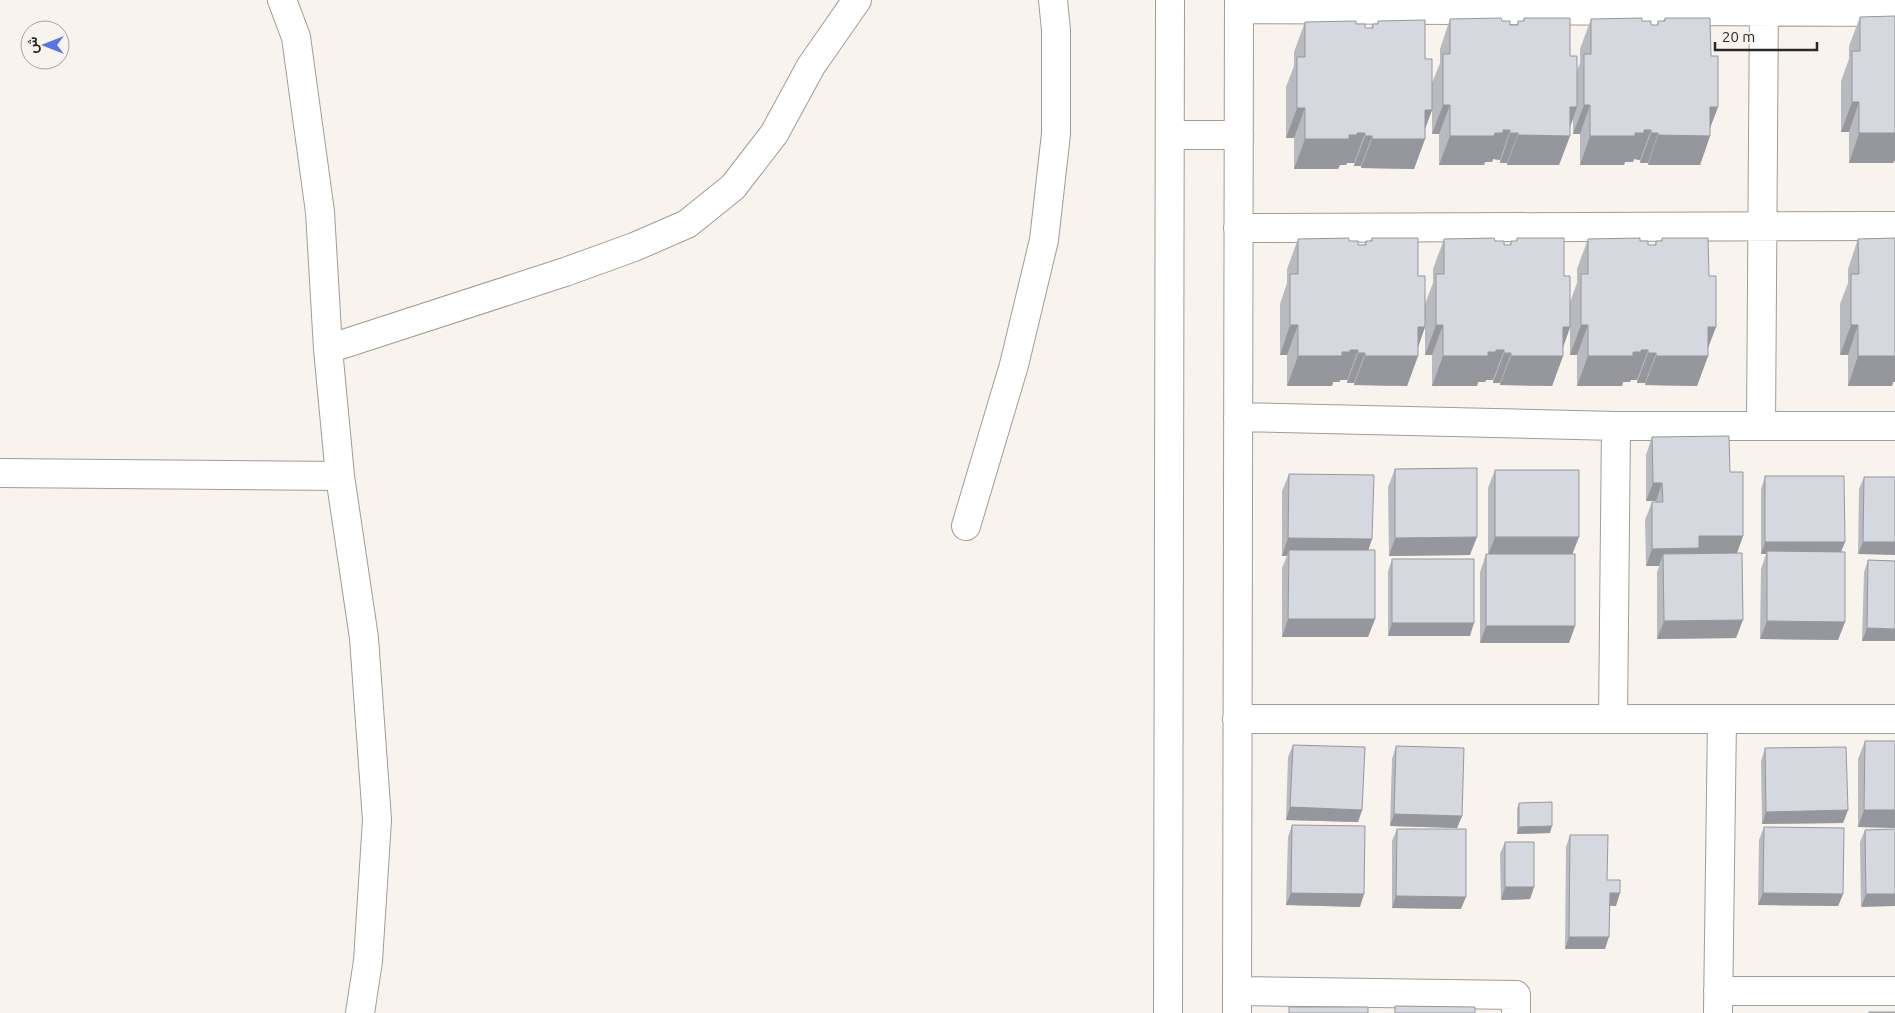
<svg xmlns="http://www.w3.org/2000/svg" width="1895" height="1013" font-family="Ubuntu,Vazirmatn,sans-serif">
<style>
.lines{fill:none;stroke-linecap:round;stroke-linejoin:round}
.minor-casing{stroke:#a19c97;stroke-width:30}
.minor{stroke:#fff;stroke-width:28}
.wall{fill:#b8bac0}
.shaded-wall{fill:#96979c}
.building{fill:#d6d8df;stroke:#96979c}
</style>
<rect width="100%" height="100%" fill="#f9f3ee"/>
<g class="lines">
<defs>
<path id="minor" d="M282 0 296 37 320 212 328 349 340 476 364 638 377 820 368 961 360 1013
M1239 9 1895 12
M1170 135H1239
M1238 228 1895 226
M328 349 565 272 634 247 687 224 733 187 774 134 811 66 857 0
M1238 417 1616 426H1895
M1761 426 1764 0
M0 473 340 476
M966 526 1014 365 1044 240 1056 134V30L1053 0
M1237 719H1895
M1613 719 1616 426
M1237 991 1516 995V1013
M1718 991H1895
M1168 1013 1170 0
M1237 1013 1239 0
M1718 1013 1722 719"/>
</defs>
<use href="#minor" class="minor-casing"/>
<use href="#minor" class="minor"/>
</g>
<path class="wall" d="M1860 17 1895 160 1893 163H1849V132H1841V81L1849 59V46Z
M1524 18 1570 56 1577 71 1580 63V49L1591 19 1642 21 1651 25H1657L1658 21H1663L1665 18 1711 56 1718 107 1710 128V136L1700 165H1648V163H1640V160L1634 159 1633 162H1625L1624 165H1580V134H1573V119L1570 127V136L1559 165H1507V163H1500V160L1493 159 1492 162H1485L1484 165H1439V134H1432V83L1440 63V49L1450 19 1502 21 1510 25H1517L1518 21H1523Z
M1378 21 1425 59 1432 110 1425 130V139L1414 169 1361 168V166H1354V163H1347L1346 165H1340L1338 169H1294V138H1286V87L1294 66V52L1305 22 1356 24 1365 28H1371L1373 24H1377Z
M1372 238 1418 276 1425 327 1418 347V356L1407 386 1354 385V383H1347V380H1340V382H1333L1332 386H1287V355H1280V304L1287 283V269L1298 239 1349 241 1358 245H1364L1366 241H1370Z
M1517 238 1564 276 1570 302 1577 283V269L1588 239 1640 241 1648 245H1655L1656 241H1661L1662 238 1709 276 1716 327 1708 347V356L1697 386 1645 385V383H1637V380H1631L1630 382H1623L1622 386H1577V355H1570V328L1563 347V356L1552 386 1500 385V383H1493V380H1486L1485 382H1478L1477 386H1432V355H1425V304L1433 283V269L1444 239 1495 241 1504 245H1510L1511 241H1516Z
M1858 239 1895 382H1893L1892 386H1848V355H1840V304L1848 283V269Z
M1652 437 1730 472 1743 536 1737 553 1736 638 1657 639V572L1659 566H1646L1645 520 1652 502H1656V501H1646V455Z
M1395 469 1470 555 1389 556 1388 487Z
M1495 470 1573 554 1575 626 1569 643H1480V572L1486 554H1488V488Z
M1289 474 1372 539 1368 550 1375 619 1368 637H1282V568L1287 556H1282V491Z
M1765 476 1845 542 1841 552 1845 622 1838 640 1760 639 1761 569 1766 554H1761V489Z
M1864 477H1895L1858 554 1859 489Z
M1392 559 1470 636H1388V571Z
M1868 560 1895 561V641H1862L1864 572Z
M1865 741H1895V828L1858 827V759Z
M1293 745 1362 810 1358 822 1286 820 1288 757Z
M1396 746 1462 816 1457 828 1390 826 1392 759Z
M1765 748 1848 810 1843 823 1762 824 1761 761Z
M1519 803 1550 833 1517 834V809Z
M1292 825 1360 907 1286 905 1288 837Z
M1764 827 1843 894 1838 906 1758 905 1759 840Z
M1397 829 1461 909 1392 908V841Z
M1895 829 1861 907 1860 842 1865 830Z
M1570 835 1607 880 1616 906H1610L1605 949H1565L1566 847Z
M1505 842 1534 887 1530 899 1501 900 1500 854Z"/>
<path class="shaded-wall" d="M1852 102H1859L1849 132H1841Z
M1443 105H1450L1439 134H1432Z
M1584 105H1590L1580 134H1573Z
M1570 107H1577L1567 136H1570L1559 165H1507L1518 135Z
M1710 107H1718L1707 136H1710L1700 165H1648L1658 135Z
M1297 108H1305L1294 138H1286Z
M1425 110H1432L1421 139H1425L1414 169 1361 168 1372 139Z
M1503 130H1510L1500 160 1493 159 1492 162H1485L1484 165H1439L1450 136 1495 133Z
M1644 130H1651L1640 160 1634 159 1633 162H1625L1624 165H1580L1590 136 1635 133Z
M1357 133H1365L1354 163H1347L1346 165H1340L1338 169H1294L1305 139 1349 135Z
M1510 133H1518L1507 163H1500Z
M1651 133H1658L1648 163H1640Z
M1859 133H1895V160L1893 163H1849Z
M1365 136H1372L1361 166H1354Z
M1290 325H1298L1287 355H1280Z
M1436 325H1443L1432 355H1425Z
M1581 325H1588L1577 355H1570Z
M1851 325H1858L1848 355H1840Z
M1418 327H1425L1415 356H1418L1407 386 1354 385 1365 356Z
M1563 327H1570L1560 356H1563L1552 386 1500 385 1511 356Z
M1708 327H1716L1705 356H1708L1697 386 1645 385 1656 356Z
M1350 350H1358L1347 380H1340V382H1333L1332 386H1287L1298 356 1342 352Z
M1496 350H1504L1493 380H1486L1485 382H1478L1477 386H1432L1443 356 1488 352Z
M1641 350H1648L1637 380H1631L1630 382H1623L1622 386H1577L1588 356 1633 352Z
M1358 353H1365L1354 383H1347Z
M1504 353H1511L1500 383H1493Z
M1648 353H1656L1645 383H1637Z
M1858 356H1895V382H1893L1892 386H1848Z
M1653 483H1662L1656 501H1646Z
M1699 536H1743L1737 553 1663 554 1659 566H1646L1652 549Z
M1477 537 1470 555 1389 556 1395 538Z
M1495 537H1579L1572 555H1488Z
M1288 538 1372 539 1366 557 1289 550 1287 556H1282Z
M1765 542H1845L1840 554 1767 551 1766 554H1761Z
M1863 542H1895V555L1858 554Z
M1288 619H1375L1368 637H1282Z
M1743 620 1736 638 1657 639 1664 621Z
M1767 621 1845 622 1838 640 1760 639Z
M1392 623H1474L1470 636H1388Z
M1486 626H1575L1569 643H1480Z
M1867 628 1895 629V641H1862Z
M1290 807 1362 810 1358 822 1286 820Z
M1848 810 1843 823 1762 824 1766 812Z
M1864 810H1895V828L1858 827Z
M1394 814 1462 816 1457 828 1390 826Z
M1552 826 1550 833 1517 834 1519 827Z
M1505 887H1534L1530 899 1501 900Z
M1291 893 1364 894 1360 907 1286 905Z
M1610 893H1620L1616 906 1605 905Z
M1763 893 1843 894 1838 906 1758 905Z
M1866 894H1895V906L1861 907Z
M1396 896 1466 897 1461 909 1392 908Z
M1569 937H1609L1605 949H1565Z"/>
<path class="building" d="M1895 16V133H1859V102H1852V51H1860V17Z
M1501 18 1502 21H1510V25H1518V21H1524V18H1570V56H1577V107H1570V136L1518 135V133H1510V130H1503V133H1495L1494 136H1450V105H1443V54H1450V19Z
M1642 18V21H1651V25H1658V21H1665V18H1710L1711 56H1718V107H1710V136L1658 135V133H1651V130H1644V133H1635V136H1590V105H1584V54H1591V19Z
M1425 20V59H1432V110H1425V139H1372V136H1365V133H1357V135H1349V139H1305V108H1297V57H1305V22L1356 21V24H1365V28H1373V24H1378V21Z
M1349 238V241H1358V245H1366V241H1372V238H1418V276H1425V327H1418V356H1365V353H1358V350H1350V352H1342V356H1298V325H1290V274H1298V239Z
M1494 238 1495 241H1504V245H1511V241H1517V238H1564V276H1570V327H1563V356H1511V353H1504V350H1496V352H1488V356H1443V325H1436V274H1444V239Z
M1640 238V241H1648V245H1656V241H1662V238H1708L1709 276H1716V327H1708V356H1656V353H1648V350H1641V352H1633V356H1588V325H1581V274H1588V239Z
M1895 238V356H1858V325H1851V274H1859L1858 239Z
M1729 436 1730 472H1743V536H1699V548L1652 549V502H1663L1662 483H1653L1652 437Z
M1477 468V537L1395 538V469Z
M1495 470H1579V537H1495Z
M1289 474 1374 475 1372 539 1288 538Z
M1765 476H1844L1845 542H1765Z
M1864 477H1895V542H1863Z
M1289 550H1375V619H1288Z
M1767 551 1845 552V622L1767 621Z
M1742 553 1743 620 1664 621 1663 554Z
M1486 554H1575V626H1486Z
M1392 559H1474V623H1392Z
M1868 560 1895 561V629L1867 628Z
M1865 741H1895V810H1864Z
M1293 745 1365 747 1362 810 1290 807Z
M1396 746 1464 748 1462 816 1394 814Z
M1846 747 1848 810 1766 812 1765 748Z
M1552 802V826L1519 827V803Z
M1292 825 1365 826 1364 894 1291 893Z
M1764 827 1844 828 1843 894 1763 893Z
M1397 829H1466V897L1396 896Z
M1895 829V894H1866L1865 830Z
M1570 835H1608L1607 880H1620V893H1610L1609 937H1569Z
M1505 842H1534V887H1505Z
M1395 1006 1475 1007V1013H1395Z
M1289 1007H1368V1013H1289Z
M1869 1012H1895V1013H1869Z"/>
<g transform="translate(45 45) rotate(270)"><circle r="24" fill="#f9f3ee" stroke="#a7a29e"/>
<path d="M0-4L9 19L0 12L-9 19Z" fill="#5774ea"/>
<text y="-8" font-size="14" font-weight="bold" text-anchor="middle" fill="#2b2927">ش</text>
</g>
<path d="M1715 42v8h102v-8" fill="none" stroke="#2b2927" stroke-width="2.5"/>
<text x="1722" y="42" font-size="15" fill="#2b2927" stroke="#f9f3ee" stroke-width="4" paint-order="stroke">20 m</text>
</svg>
